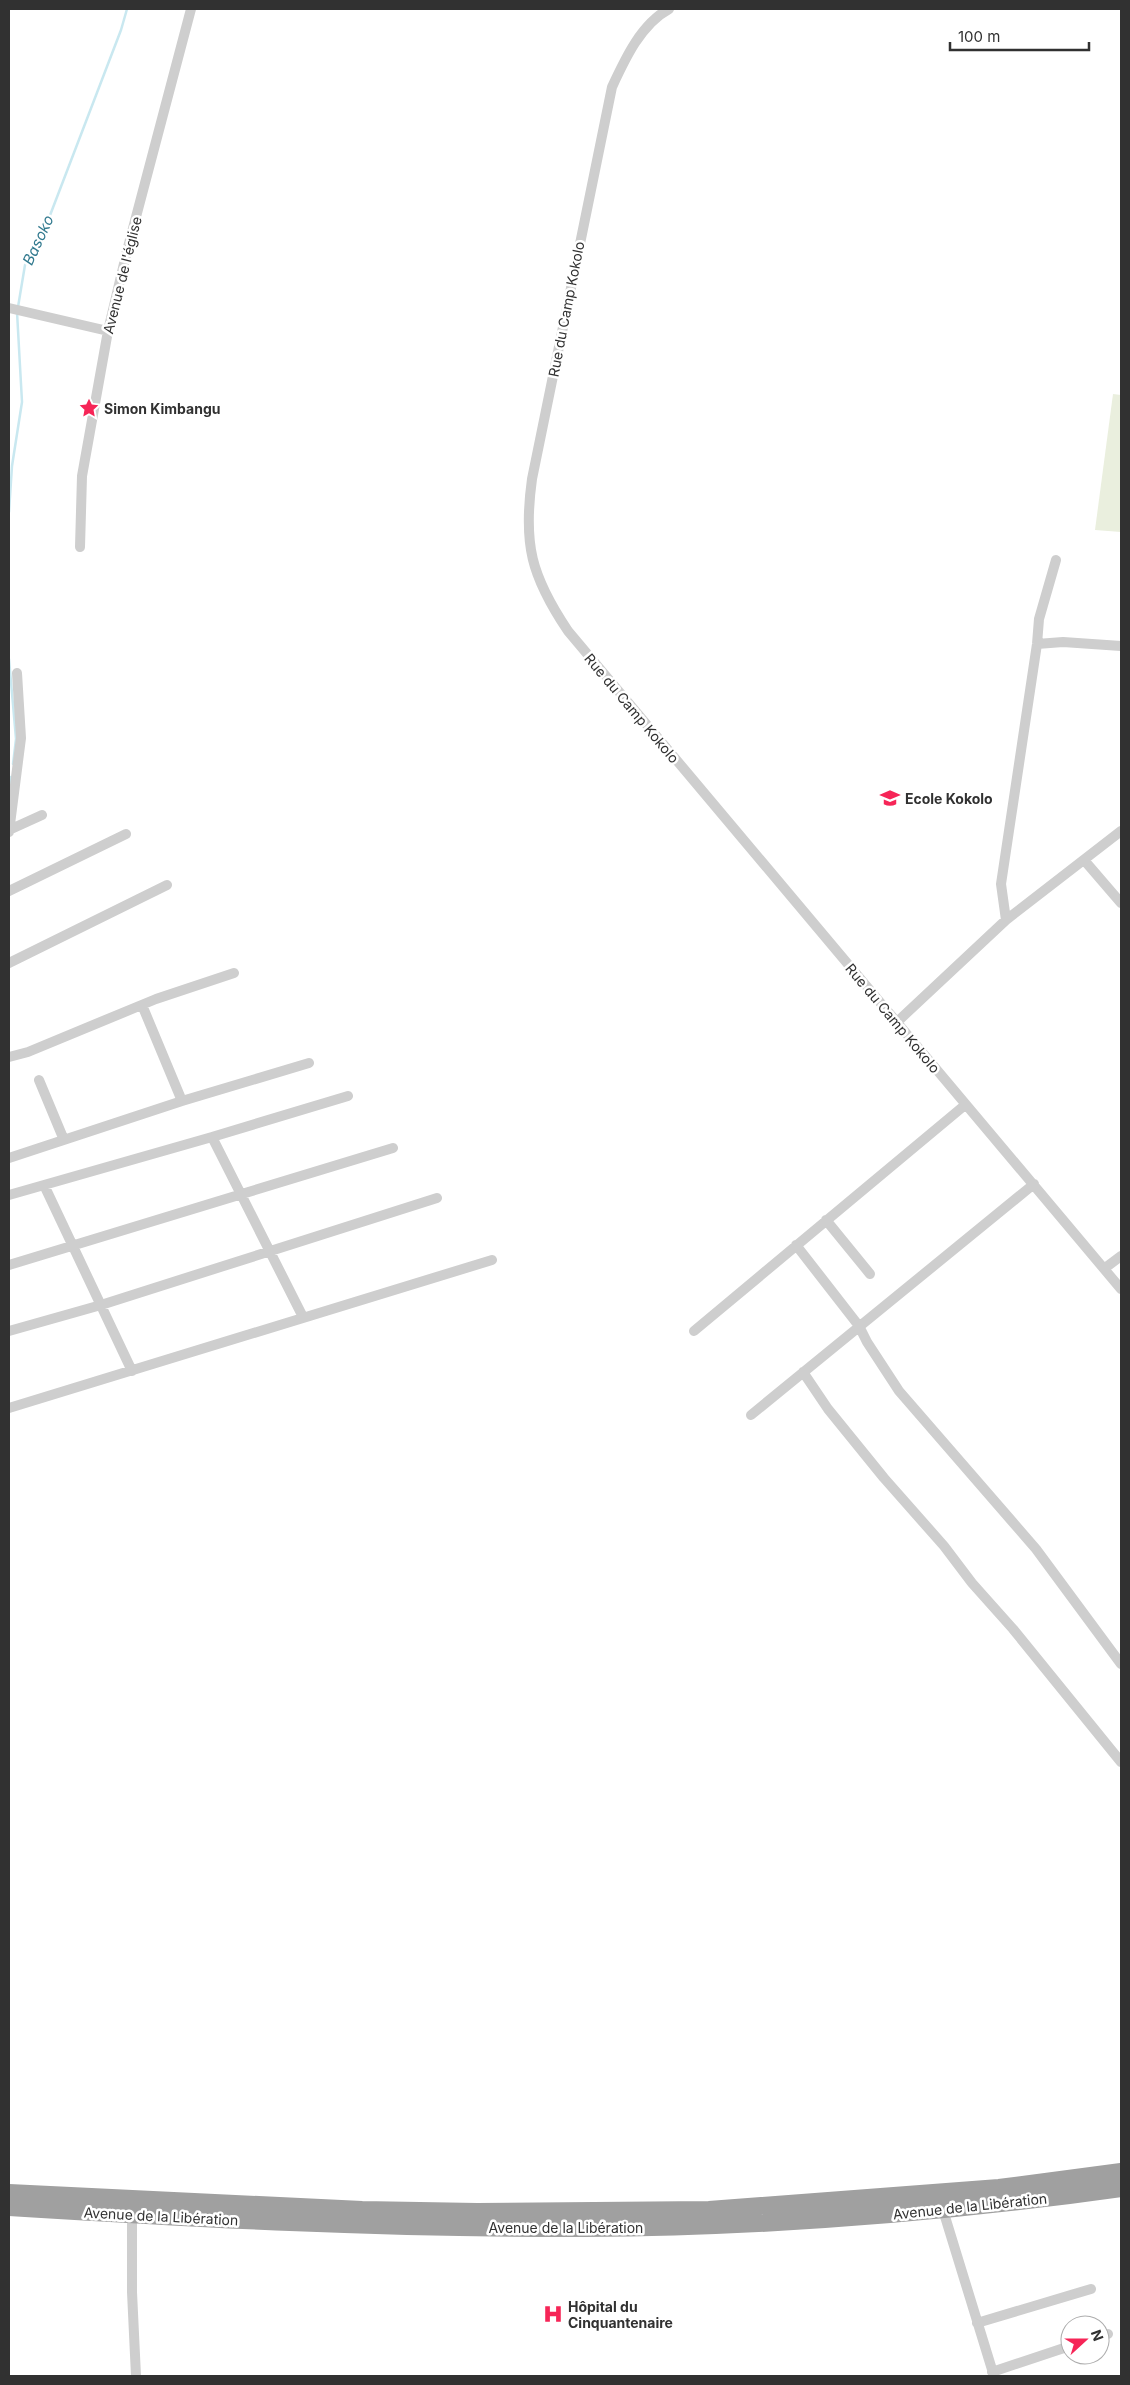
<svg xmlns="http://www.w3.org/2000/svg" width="1130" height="2385" font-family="Inter,sans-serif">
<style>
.green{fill:#eaefde}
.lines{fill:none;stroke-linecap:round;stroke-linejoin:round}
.stream{stroke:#c9e8f0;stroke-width:2.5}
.minor{stroke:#cecece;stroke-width:10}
.trunk{stroke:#a0a0a0;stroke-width:18}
.labels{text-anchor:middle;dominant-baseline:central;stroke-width:5;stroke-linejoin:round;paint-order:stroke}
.street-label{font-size:14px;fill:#313131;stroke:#fff}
.poi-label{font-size:14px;font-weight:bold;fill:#313131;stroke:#fff;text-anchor:start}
.water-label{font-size:15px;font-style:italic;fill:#327a8f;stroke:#fff}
</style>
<rect width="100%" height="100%" fill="#fff"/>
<path class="green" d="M1113 394 1121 395V532L1095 530Z"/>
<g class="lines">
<path class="stream" d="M18 307 25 265 37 247 44 231 121 30 127 9
M9 512 12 466 22 402 17 312
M9 659 16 739 13 764
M9 793 11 777"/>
<path class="minor" d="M669 9C641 24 625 59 612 87L532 479C523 544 531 576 568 631L1121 1289
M9 308 108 331
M80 547 82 476 108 331 127 251 191 9
M1037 644 1063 642 1121 646
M9 830 42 815
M9 832 21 738 17 673
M1084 860 1121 903
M9 891 126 834
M1006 920 1001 884 1037 644 1039 619 1056 560
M9 963 167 885
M142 1005 182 1101
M897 1022 1006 920 1121 831
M9 1057 28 1052 156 999 234 973
M39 1080 64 1140
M212 1137 348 1096
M9 1158 182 1101 309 1063
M44 1185 132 1371
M9 1195 212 1137 303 1317
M826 1220 870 1274
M796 1245 859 1326 867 1342 899 1391 1036 1549 1121 1664
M9 1265 393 1148
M1105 1268 1121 1256
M9 1331 101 1305 437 1198
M694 1331 965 1105
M803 1372 828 1409 884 1478 944 1546 972 1583 1013 1629 1121 1762
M9 1408 492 1260
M751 1415 1034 1184
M943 2210 994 2376
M132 2215V2292L136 2376
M977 2323 1091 2289
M1100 2336 1108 2334
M992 2372 1070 2346"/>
<path class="trunk" d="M9 2193 362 2210 477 2212 709 2210 999 2188 1121 2172
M9 2207C201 2219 393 2229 585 2228 765 2227 944 2213 1121 2188"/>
</g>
<defs>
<symbol id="sight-bare" viewBox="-9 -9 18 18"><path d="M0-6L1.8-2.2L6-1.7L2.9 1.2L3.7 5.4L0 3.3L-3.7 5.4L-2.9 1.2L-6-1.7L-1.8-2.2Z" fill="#f62557" stroke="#fff" stroke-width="2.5" paint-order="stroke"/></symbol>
<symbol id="school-bare" viewBox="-9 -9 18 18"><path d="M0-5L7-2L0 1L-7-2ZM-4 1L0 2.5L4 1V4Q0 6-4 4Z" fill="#f62557" stroke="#fff" stroke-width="2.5" paint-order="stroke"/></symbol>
<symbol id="hospital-bare" viewBox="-9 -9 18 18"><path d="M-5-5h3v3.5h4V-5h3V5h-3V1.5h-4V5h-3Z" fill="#f62557" stroke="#fff" stroke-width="2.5" paint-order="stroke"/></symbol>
</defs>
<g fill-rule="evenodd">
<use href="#sight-bare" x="75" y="394" width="28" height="28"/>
<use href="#school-bare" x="876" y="784" width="28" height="28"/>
<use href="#hospital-bare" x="539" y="2300" width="28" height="28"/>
</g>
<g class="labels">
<g class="street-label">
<text transform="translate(122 275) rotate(-76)">Avenue de l'église</text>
<text transform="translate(566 309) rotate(-79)">Rue du Camp Kokolo</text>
<text transform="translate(632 708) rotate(50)">Rue du Camp Kokolo</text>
<text transform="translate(893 1018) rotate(50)">Rue du Camp Kokolo</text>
<text transform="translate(970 2206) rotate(-6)">Avenue de la Libération</text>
<text transform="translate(161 2216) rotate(3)">Avenue de la Libération</text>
<text x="566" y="2227">Avenue de la Libération</text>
</g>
<g class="poi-label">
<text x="104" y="408">Simon Kimbangu</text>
<text x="905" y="798">Ecole Kokolo</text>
<text x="568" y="2306">Hôpital du<tspan x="568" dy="16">Cinquantenaire</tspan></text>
</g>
<g class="water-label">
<text transform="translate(38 240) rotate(-65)">Basoko</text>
</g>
</g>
<rect width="1130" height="2385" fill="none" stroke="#313131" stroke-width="20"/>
<g transform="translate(1085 2340) rotate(69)"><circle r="24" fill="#ffffff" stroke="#adadad"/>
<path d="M0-4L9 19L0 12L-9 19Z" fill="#f62557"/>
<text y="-8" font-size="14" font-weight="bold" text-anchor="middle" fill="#313131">N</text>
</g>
<path d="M950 42v8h139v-8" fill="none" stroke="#313131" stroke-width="2.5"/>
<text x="958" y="42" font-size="15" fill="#313131" stroke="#ffffff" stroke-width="4" paint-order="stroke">100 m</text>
</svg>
